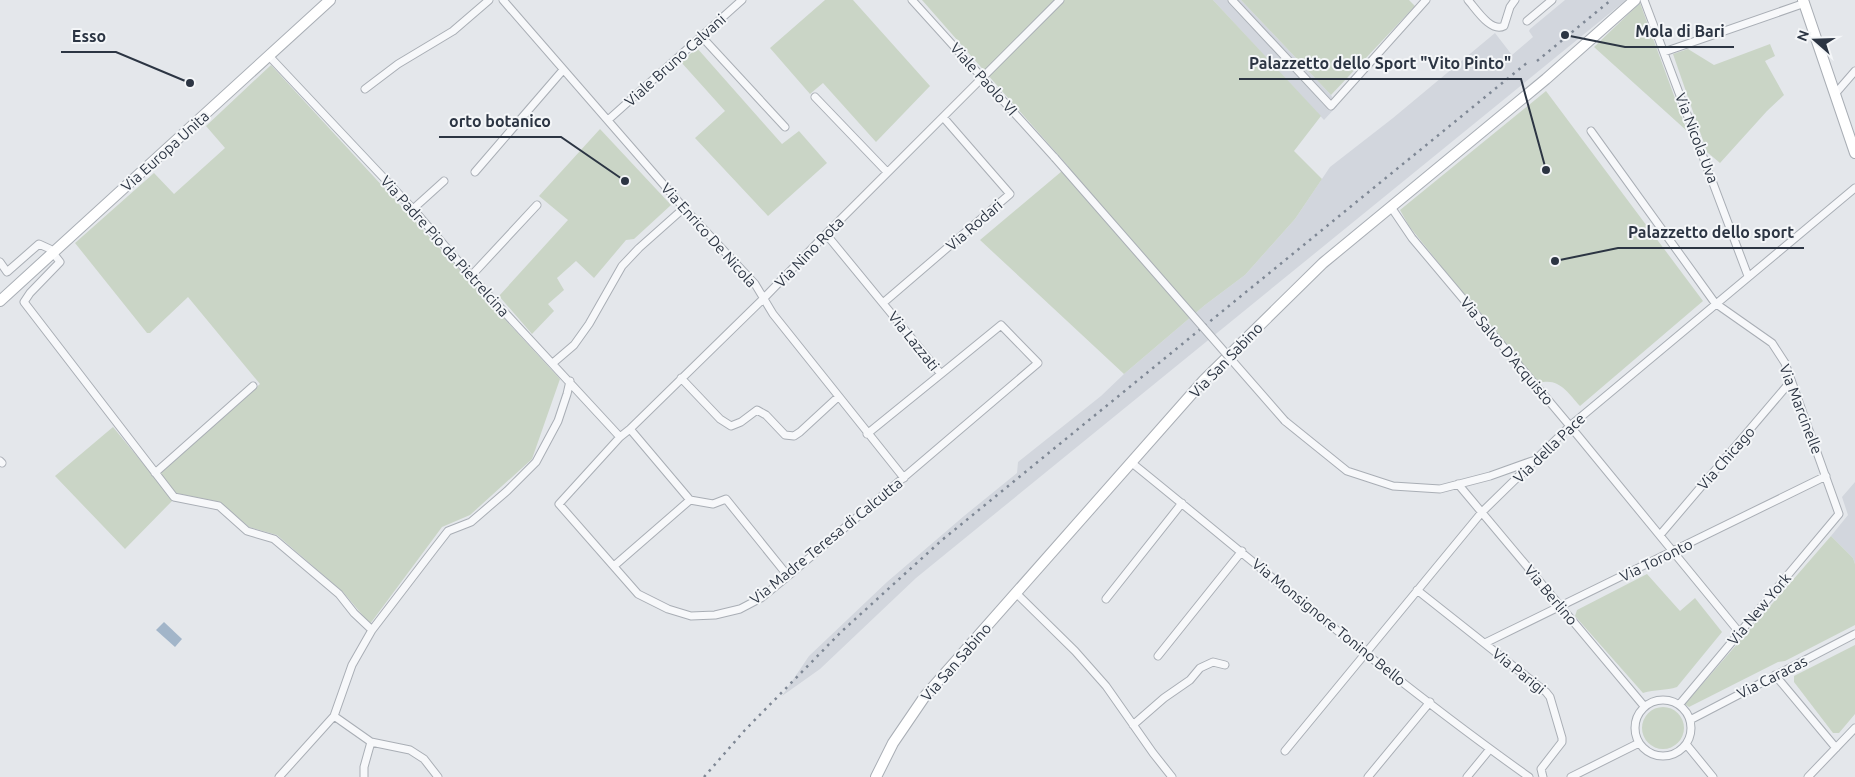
<svg xmlns="http://www.w3.org/2000/svg" width="1855" height="777" font-family="Ubuntu,sans-serif">
<style>
.built{fill:#d2d6dd}
.green{fill:#cad5c6}
.water{fill:#a2b5c9}
.lines{fill:none;stroke-linecap:round;stroke-linejoin:round}
.street-casing{stroke:#a9aeb5;stroke-width:9}
.secondary-casing{stroke:#a9aeb5;stroke-width:12}
.street{stroke:#f7f8fa;stroke-width:7}
.secondary{stroke:#fff;stroke-width:10}
.rail{stroke:#7e8794;stroke-width:2.5;stroke-dasharray:2.5 5;stroke-linecap:butt}
.street-bridge-casing{stroke:#a9aeb5;stroke-width:9;stroke-linecap:butt}
.street-bridge{stroke:#f7f8fa;stroke-width:7}
.labels{text-anchor:middle;dominant-baseline:central;stroke-width:4;stroke-linejoin:round;paint-order:stroke}
.street-label{font-size:15px;fill:#2c3543;stroke:#f4f6f8}
.leader{fill:none;stroke:#2c3543;stroke-width:2}
.callout-dot{fill:#2c3543;stroke:#f4f6f8;stroke-width:2}
.callout-label{font-size:16px;text-anchor:middle;font-weight:bold;fill:#2c3543;stroke:#f4f6f8;stroke-width:4;stroke-linejoin:round;paint-order:stroke}
</style>
<rect width="100%" height="100%" fill="#e4e7eb"/>
<path class="built" d="M1213 0H1241L1331 95 1337 106 1324 120Z
M1565 0H1626L916 578 820 669 782 696 809 656 887 582 964 516 1017 473 1018 462 1101 396 1124 374 1205 305 1245 275 1295 219 1330 167 1393 118 1495 33 1512 55 1533 37 1529 31 1530 29Z
M1855 482V564L1853 558 1831 536 1848 515 1842 497Z"/>
<path class="green" d="M825 0H853L930 86 876 142 823 83 810 94 770 48Z
M922 0H1213L1321 116 1294 151 1322 179 1295 219 1245 275 1205 305 1124 374 980 240 1068 166Z
M1241 0H1409L1415 6 1331 95Z
M1640 3 1687 131 1594 47Z
M1770 44 1775 56 1765 61 1784 95 1767 111 1720 163 1707 152 1673 54 1688 49 1714 65Z
M697 48 782 144 799 131 827 163 768 216 695 138 725 111 681 62Z
M271 65 560 379 532 459 470 515 442 527 370 624 343 592 277 535 249 527 220 502 175 493 160 473 260 384 188 297 150 333H147L75 243 154 173 174 194 225 148 206 126Z
M1546 91 1703 301 1580 406C1568 393 1559 377 1539 383L1470 302 1471 299 1466 297 1409 226 1400 210Z
M600 129 671 205 634 239 626 240 594 278 576 261 557 278 564 290 548 304 554 311 532 334 499 296 568 220 539 196Z
M113 427 173 500 125 549 55 476Z
M1831 536 1853 558 1855 564V625L1785 661 1778 662 1689 707 1685 704Z
M1647 574 1680 611 1695 598 1722 632 1677 687C1666 691 1655 689 1643 693L1575 616 1577 610Z
M1855 645V714L1839 733H1833L1794 682V676Z
M1642 728a21 21 0 1 1 42 0a21 21 0 1 1-42 0Z"/>
<path class="water" d="M164 622 182 639 175 647 156 630Z"/>
<g class="lines">
<defs>
<path id="street" d="M503 0 684 208 755 284 773 314 904 478
M912 0 1055 158
M1232 0 1331 106 1426 0
M1468 0C1476 9 1491 33 1504 26L1510 7 1515 0
M1644 0 1748 276
M1527 21 1552 0
M701 36 785 127
M1664 52 1805 3
M269 56 413 209 471 276 620 437
M365 89 398 64 453 31 489 0
M1835 94 1855 71
M815 97 887 172
M608 120 742 0
M1591 131 1715 303 1772 343 1785 363 1839 514 1679 705
M475 172 563 70
M1391 207 1412 238 1570 426 1739 632
M413 209 444 181
M826 234 941 374 867 434
M0 262 7 272 39 244 50 249 60 262 30 293 24 302 174 497 219 506 247 531 274 539 339 594 354 613 372 630
M471 276 537 205
M883 303 1010 194 943 117
M553 363 574 345 589 324 622 266 639 248 684 208
M941 374 1001 325 1038 363 788 576 761 598 740 609 715 615 691 616 668 609 638 594 559 504 620 437 630 429 764 298 826 234 1060 0
M681 378 720 419 731 426 741 422 757 410 766 415 785 435 794 436 800 432 838 397
M1285 421 1347 471 1393 486 1440 489 1490 476 1532 461
M630 429 690 500 713 504 726 499 788 576
M0 461 2 463
M1132 463C1263 569 1392 680 1529 777
M155 473 253 386
M1458 484 1644 706
M1660 535 1791 381
M614 566 690 500
M1417 590 1546 692 1550 697 1562 738V742L1541 769 1543 777
M1017 594 1075 651 1106 686 1153 753 1172 777
M1106 599 1182 503
M1485 643 1826 476
M1158 656 1242 551
M1775 675 1836 748
M1635 728a28 28 0 1 1 56 0a28 28 0 1 1-56 0Z
M334 716 371 742 364 767V777
M1690 720 1855 634
M1133 725 1164 698 1190 680 1200 668 1213 662 1225 665
M371 742 410 750 424 759 438 777
M1686 744 1713 777
M1285 751 1482 512 1570 426 1855 188
M279 777 334 716 352 665 372 630 434 549 448 531 471 522 507 491 536 462 558 421 567 394 570 381
M1368 777 1430 702
M1467 777 1490 749
M1571 777 1639 743
M1808 777 1855 728"/>
<path id="secondary" d="M1803 0 1855 153
M0 301 330 0
M876 777 893 743 925 696 1204 380 1323 263 1546 79 1635 0"/>
</defs>
<use href="#street" class="street-casing"/>
<use href="#secondary" class="secondary-casing"/>
<use href="#street" class="street"/>
<use href="#secondary" class="secondary"/>
<path class="rail" d="M1537 61 1611 0
M704 777 745 730 841 632 942 540 1528 62"/>
<defs>
<path id="street-bridge" d="M1055 158 1285 421"/>
</defs>
<use href="#street-bridge" class="street-bridge-casing"/>
<use href="#street-bridge" class="street-bridge"/>
</g>
<g class="labels">
<g class="street-label">
<text transform="translate(675 60) rotate(-42)">Viale Bruno Calvani</text>
<text transform="translate(984 79) rotate(48)">Viale Paolo VI</text>
<text transform="translate(1697 138) rotate(69)">Via Nicola Uva</text>
<text transform="translate(165 151) rotate(-42)">Via Europa Unita</text>
<text transform="translate(974 225) rotate(-41)">Via Rodari</text>
<text transform="translate(709 235) rotate(48)">Via Enrico De Nicola</text>
<text transform="translate(445 246) rotate(48)">Via Padre Pio da Pietrelcina</text>
<text transform="translate(809 252) rotate(-46)">Via Nino Rota</text>
<text transform="translate(914 341) rotate(51)">Via Lazzati</text>
<text transform="translate(1507 351) rotate(50)">Via Salvo D'Acquisto</text>
<text transform="translate(1226 360) rotate(-46)">Via San Sabino</text>
<text transform="translate(1801 409) rotate(69)">Via Marcinelle</text>
<text transform="translate(1549 448) rotate(-44)">Via della Pace</text>
<text transform="translate(1726 458) rotate(-49)">Via Chicago</text>
<text transform="translate(826 541) rotate(-39)">Via Madre Teresa di Calcutta</text>
<text transform="translate(1656 560) rotate(-26)">Via Toronto</text>
<text transform="translate(1551 595) rotate(50)">Via Berlino</text>
<text transform="translate(1759 609) rotate(-50)">Via New York</text>
<text transform="translate(1329 622) rotate(39)">Via Monsignore Tonino Bello</text>
<text transform="translate(956 662) rotate(-49)">Via San Sabino</text>
<text transform="translate(1519 671) rotate(39)">Via Parigi</text>
<text transform="translate(1772 677) rotate(-27)">Via Caracas</text>
</g>
</g>
<path class="leader" d="M1565 35L1625 47H1734M190 83L116 52H61M1546 170L1521 79H1239M625 181L561 137H439M1555 261L1618 248H1804"/>
<g class="callout-dot">
<circle cx="1565" cy="35" r="5"/>
<circle cx="190" cy="83" r="5"/>
<circle cx="1546" cy="170" r="5"/>
<circle cx="625" cy="181" r="5"/>
<circle cx="1555" cy="261" r="5"/>
</g>
<g class="callout-label">
<text x="1680" y="37">Mola di Bari</text>
<text x="89" y="42">Esso</text>
<text x="1380" y="69">Palazzetto dello Sport "Vito Pinto"</text>
<text x="500" y="127">orto botanico</text>
<text x="1711" y="238">Palazzetto dello sport</text>
</g>
<g transform="translate(1815 40) rotate(290)" stroke="#f4f6f8" stroke-width="4" paint-order="stroke">
<path d="M0-4L9 19L0 12L-9 19Z" fill="#2c3543"/>
<text y="-8" font-size="14" font-weight="bold" text-anchor="middle" fill="#2c3543">N</text>
</g>
</svg>
